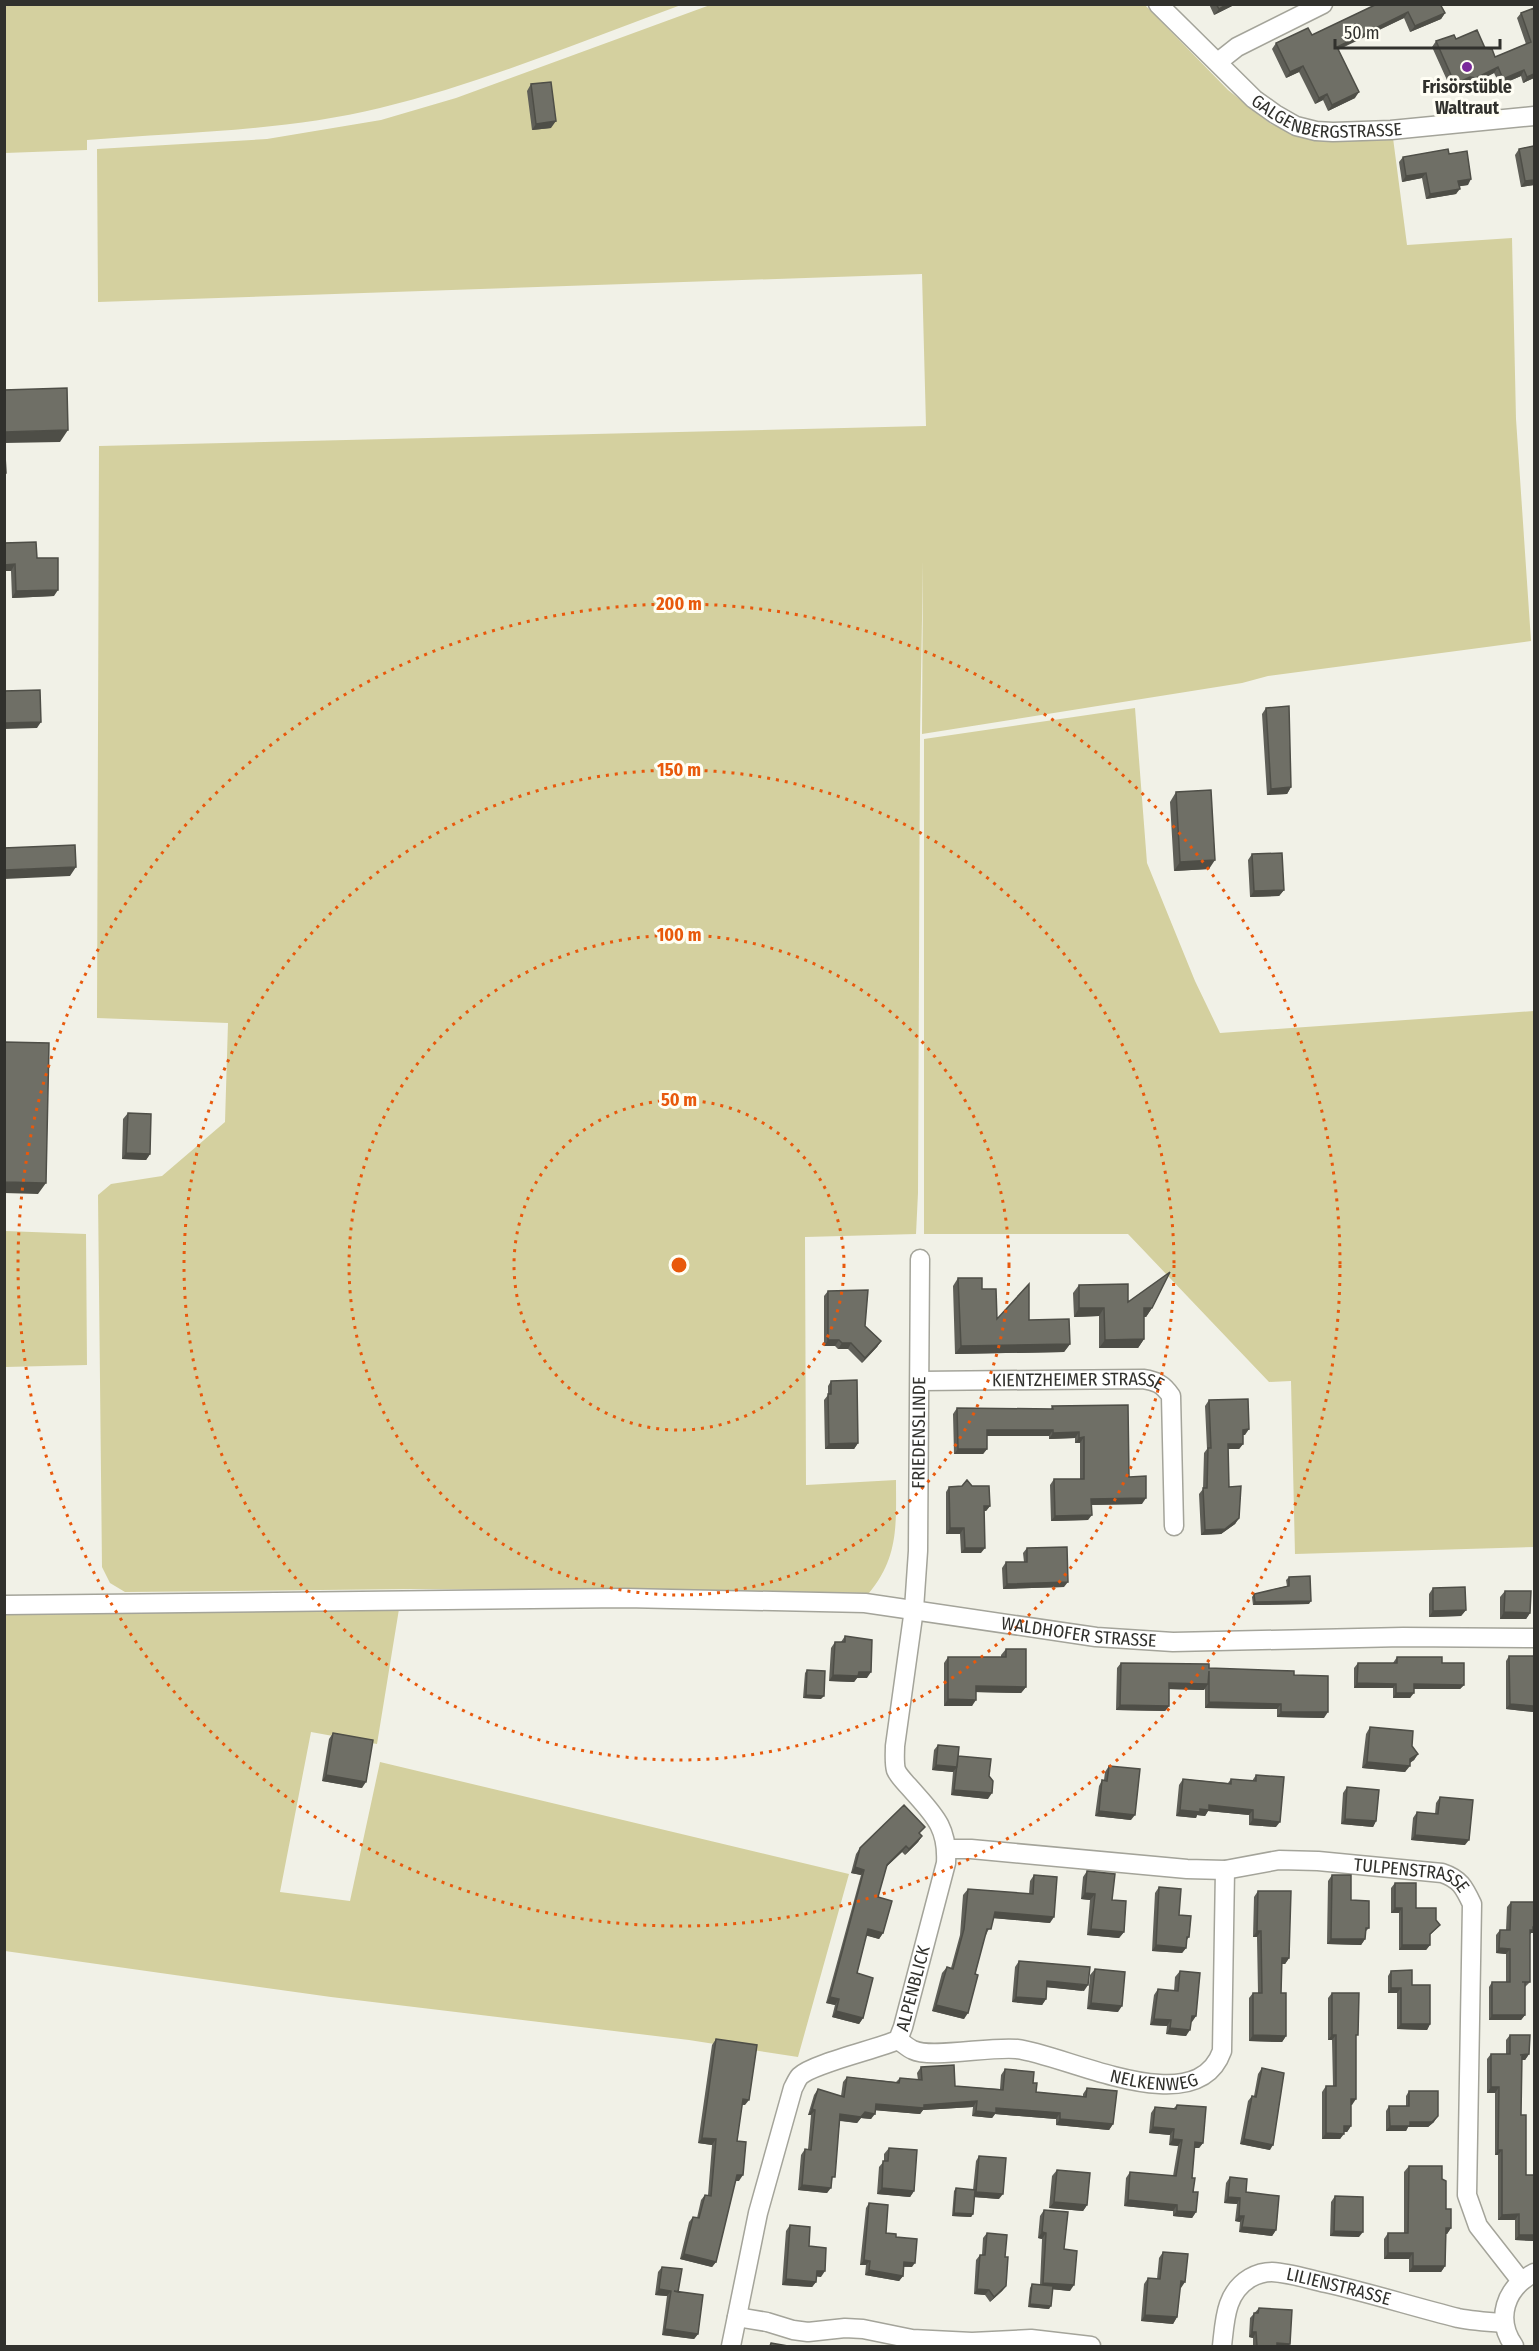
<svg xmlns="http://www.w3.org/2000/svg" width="1539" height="2351" font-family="'Fira Sans Condensed',sans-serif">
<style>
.green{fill:#d4d09f}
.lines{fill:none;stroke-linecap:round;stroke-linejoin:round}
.minor-casing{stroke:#a4a49a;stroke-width:21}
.minor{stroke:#fff;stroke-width:18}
.wall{fill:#5f5f58}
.shaded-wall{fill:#4e4e47}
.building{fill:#6f6f66;stroke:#4e4e47;stroke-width:1.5}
.ring{fill:none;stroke:#e8590c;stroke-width:3;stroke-dasharray:3 6}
.poi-dot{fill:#7a2a9b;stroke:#fffef4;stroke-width:2}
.labels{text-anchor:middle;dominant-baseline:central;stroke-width:6;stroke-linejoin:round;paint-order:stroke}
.poi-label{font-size:18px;font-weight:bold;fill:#31312d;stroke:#fffef4}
.street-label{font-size:18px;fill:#31312d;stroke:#fffef4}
.centre{fill:#e8590c;stroke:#fffef4;stroke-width:3}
.ring-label{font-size:18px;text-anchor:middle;font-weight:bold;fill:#e8590c;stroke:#fffef4;stroke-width:6;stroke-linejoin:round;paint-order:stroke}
</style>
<rect width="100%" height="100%" fill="#f1f1e7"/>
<path class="green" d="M4 5 5 4 681 5C582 41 483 83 380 108 287 131 183 132 87 140V150L5 153Z
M710 5H1145L1228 90 1271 124 1293 133 1331 141 1393 138 1407 245 1512 238 1516 419 1531 641 1268 676 1242 683 922 734 923 561 920 736 918 1193 916 1234 805 1237 806 1485 896 1480C896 1524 899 1557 869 1593L411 1589 125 1592 110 1583 102 1567 98 1195 111 1184 162 1176 225 1122 228 1023 97 1018 99 446 926 426 922 274 98 302 97 149 267 139 381 120 456 98Z
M1135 708 1147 863 1195 981 1220 1033 1534 1011V1547L1295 1554 1291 1381 1269 1382 1128 1234H924V739Z
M5 1231 86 1234 87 1365 5 1367Z
M399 1609 377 1744 311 1732 280 1892 350 1901 380 1762 849 1874 798 2057 689 2040 331 1997 5 1951V1614Z"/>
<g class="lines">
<defs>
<g id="minor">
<path id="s1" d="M1158 4 1254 99 1275 114 1296 126 1316 131 1333 132 1391 130 1534 116"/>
<path d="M1218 62 1237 47 1323 4"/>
<path id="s2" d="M920 1381 1143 1379C1156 1381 1163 1384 1171 1396L1174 1526"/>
<path id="s3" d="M4 1605 625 1598 865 1603 1096 1637 1173 1642 1403 1637 1534 1638"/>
<path id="s4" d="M947 1849H971L1187 1869 1225 1870 1279 1860 1318 1861 1442 1873C1460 1879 1464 1887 1472 1904L1467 2195 1478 2226 1521 2281"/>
<path id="s5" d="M898 2040C903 2043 908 2048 913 2050 931 2059 991 2046 1017 2049 1067 2055 1196 2124 1222 2051L1225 1870"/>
<path d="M737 2317 767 2322 793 2330 808 2332 845 2328 863 2329 912 2339 972 2342 1031 2339 1091 2346"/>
<path id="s6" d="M731 2346 758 2213 793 2088C795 2085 797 2079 800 2076 812 2064 877 2049 898 2040L903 2027 946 1863C948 1827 934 1815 911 1789 906 1783 899 1777 896 1770 894 1763 895 1753 895 1746L914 1609 918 1551 920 1259"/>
<path id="s7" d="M1222 2346C1225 2320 1225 2293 1250 2278 1257 2274 1264 2272 1272 2272 1290 2273 1308 2279 1326 2283 1370 2293 1414 2307 1458 2318 1473 2321 1489 2322 1504 2323"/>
<path d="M1514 2346C1495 2319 1505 2288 1534 2273"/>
</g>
</defs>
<use href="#minor" class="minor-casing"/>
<use href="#minor" class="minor"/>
</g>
<path class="wall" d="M1209 4H1236L1214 15Z
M1377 4 1445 13 1441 19 1410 32 1404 18 1338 50 1355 98 1328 111 1323 100 1315 104 1299 72 1286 78 1272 49 1276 43 1312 35Z
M1534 8V78L1523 83 1521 76 1500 85 1494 73 1472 84 1466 82 1451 89 1432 47 1436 41 1456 39 1485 48 1495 57 1526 44 1517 18 1521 13Z
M531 84 551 128 532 130 527 91Z
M1519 149 1534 185 1521 187 1515 155Z
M1449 154 1468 185 1459 186 1456 194 1426 199 1422 178 1402 182 1399 162 1403 157Z
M4 543 37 558 54 596 12 598 11 571H4Z
M1266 708 1291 787 1287 794 1267 795 1262 714Z
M1176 792 1209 869 1174 871 1170 802Z
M1252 854 1284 890 1279 896 1250 897 1248 860Z
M128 1113 150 1154 146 1160 122 1159 123 1119Z
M958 1278 982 1289 997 1319 1029 1320 1070 1344 1064 1352 955 1354 953 1286Z
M1079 1285 1128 1302 1152 1308 1146 1317H1144V1339L1138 1348H1099V1316L1074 1317 1073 1293Z
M828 1291 881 1341 877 1347 862 1363 848 1349H838L835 1346H824V1296Z
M831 1381 858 1443 854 1449H825L824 1400 828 1395V1386Z
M1209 1400 1245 1435H1243V1444L1239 1449H1228L1229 1487 1239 1518 1235 1524 1221 1534 1201 1535 1199 1494 1203 1489 1204 1453 1207 1449 1205 1406Z
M1052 1406 1129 1477 1142 1504 1091 1505 1088 1520 1051 1521 1050 1485 1054 1479H1080V1443H1075V1438L1049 1439V1436H987V1449L983 1454H954L953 1414 957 1408 1051 1409Z
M972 1486 990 1506 986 1511H984L981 1553H961L960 1534H946V1492L949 1487Z
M1027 1548 1064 1587 1003 1589 1002 1568 1006 1562H1024L1023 1553Z
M1289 1577 1309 1604 1253 1605 1252 1597 1254 1594 1287 1586 1286 1580Z
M1433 1588 1466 1610 1461 1616 1429 1617V1594Z
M1505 1591 1530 1613 1526 1619H1500V1597Z
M845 1636 867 1678H857L854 1682 829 1681 831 1648 835 1642H841Z
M1006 1649 1026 1687 1021 1693 976 1692 972 1706H944V1663L948 1657H1001V1655Z
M1509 1656 1534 1712 1506 1709V1661Z
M1397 1657 1442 1663 1464 1685 1460 1689H1414L1410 1698H1393V1688H1354V1668L1358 1663H1393Z
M1121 1663 1209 1668 1294 1675 1324 1718 1277 1717V1709L1205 1708V1688L1204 1690 1169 1689V1706L1165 1711 1116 1710 1117 1668Z
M807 1670 821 1699 803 1698 805 1673Z
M1370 1727 1412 1746 1418 1754 1414 1760 1410 1763 1405 1772 1362 1768 1366 1734Z
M333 1733 362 1788 322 1781 329 1739Z
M938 1745 958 1756 989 1776 988 1799 951 1795 953 1772 932 1770 934 1750Z
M1109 1766 1131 1820 1095 1816 1099 1786 1102 1780H1104L1105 1772Z
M1256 1775 1276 1827 1249 1825V1815L1208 1811 1205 1816 1197 1815 1196 1818 1176 1816 1179 1785 1183 1779 1228 1783 1231 1779 1252 1781Z
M1347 1787 1376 1821 1373 1827 1341 1824 1343 1793Z
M1440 1797 1465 1845 1411 1840 1413 1818 1417 1812 1435 1814 1436 1803Z
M920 1834 922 1836 918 1842 905 1855 902 1852 886 1867 878 1897 883 1933 879 1939 866 1935 857 1973 863 2018 859 2024 832 2017 835 2005 826 2003 861 1875 851 1873 856 1854 860 1848Z
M1087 1871 1124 1932 1119 1938 1087 1935 1090 1900 1081 1899 1083 1877Z
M1034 1875 1050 1923 994 1918 986 1935H985L964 2019 932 2011 942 1973 947 1967 951 1968 960 1935 963 1895 968 1889 1029 1894 1030 1881Z
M1332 1875 1351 1900 1369 1928 1365 1932V1939L1361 1945 1327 1944 1328 1881Z
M1395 1883 1416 1908 1436 1920 1440 1925 1430 1935V1945L1426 1950H1399V1913H1391V1888Z
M1159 1887 1179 1915 1189 1937 1186 1941V1948L1182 1953 1152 1951 1155 1893Z
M1258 1891 1289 1958 1285 1964H1282L1281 1993 1286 2036 1282 2042 1249 2041V1998L1253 1993H1258L1257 1937H1253L1254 1897Z
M1511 1902H1534V1933H1531L1530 1934V1982L1525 1987V2015L1521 2020H1489V1987L1492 1982H1506V1954L1496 1953V1935L1500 1930H1506L1507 1907Z
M1019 1961 1084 1991 1047 1987 1046 1999 1042 2005 1012 2002 1015 1967Z
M1095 1969 1118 2012 1087 2009 1090 1975Z
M1180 1971 1196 2016 1191 2022 1186 2036 1166 2034 1167 2026 1150 2025 1154 1995 1158 1989 1174 1991 1175 1977Z
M1391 1971 1412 1985 1430 2024 1427 2030 1397 2029V1993H1388V1976Z
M1332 1993 1356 2039 1352 2105H1351V2126L1347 2132H1344L1340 2139H1322V2092L1326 2086H1333L1332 2040H1328V1998Z
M1510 2035 1529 2054 1525 2060H1521V2115L1526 2175H1534V2241L1515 2240V2220H1498V2155H1495V2093H1487V2059L1491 2054H1506V2040Z
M716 2039 745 2105H742L737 2141 739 2181H735L716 2262 712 2267 680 2259 689 2222 693 2217 697 2218 701 2200 705 2195H708L712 2145 698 2143 712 2045Z
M921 2067 955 2086 1000 2089 1001 2075 1005 2069 1033 2083 1036 2092 1083 2096V2094L1087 2088 1113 2124 1109 2130 1056 2125V2119L995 2114 992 2118 972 2116 973 2107 923 2110 920 2114 875 2110 871 2119 861 2118 857 2123 840 2121 832 2181 827 2193 798 2190 801 2155 805 2149H808L811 2115H808L814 2095 818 2089 841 2096 843 2082 847 2077 896 2082 900 2078 918 2080 917 2073Z
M1262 2068 1270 2150 1240 2144 1248 2101 1252 2096H1254L1258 2074Z
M1409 2091 1434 2122 1428 2127H1408L1406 2131H1386V2111L1389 2106H1406V2096Z
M1177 2105 1203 2143 1199 2148H1194L1192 2178 1196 2212 1192 2218 1173 2216V2211L1124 2206 1126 2178 1130 2172 1173 2176 1178 2146 1169 2145 1170 2135 1149 2133 1151 2113 1155 2107 1173 2109Z
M889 2148 914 2191 910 2197 877 2194 879 2167 884 2161V2154Z
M979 2156 999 2199 974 2197 973 2214 971 2217 952 2216 954 2191 956 2188 973 2190 976 2161Z
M1409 2166 1442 2179 1446 2209 1451 2228 1447 2234H1446L1445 2266 1441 2272H1409V2259H1384V2239L1388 2233H1404V2172Z
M1057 2170 1087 2205 1083 2211 1049 2208 1052 2176Z
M1230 2177 1246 2192 1276 2230 1272 2236 1239 2232 1240 2222 1235 2221 1237 2204 1224 2203 1226 2183Z
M1335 2196 1359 2237 1330 2236 1331 2202Z
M869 2203 886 2233 896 2237 912 2267H904L903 2276 899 2281 865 2275 866 2265H860L866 2208Z
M1044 2210 1064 2249 1070 2291 1052 2289 1049 2309 1028 2307 1030 2288 1032 2284 1040 2285 1042 2239 1038 2238 1040 2216Z
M790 2225 809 2246 821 2277 816 2276V2282L812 2287 782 2285 786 2231Z
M987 2233 1005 2257 1006 2286 1002 2291 990 2302 985 2295 974 2294 976 2260 980 2255H982L983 2238Z
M1163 2252 1181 2288H1180L1177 2317 1173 2324 1141 2321 1144 2284 1148 2278 1157 2279 1159 2258Z
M662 2267 678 2292 698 2334 694 2339 662 2335 667 2296 655 2295 658 2272Z
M1259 2308 1290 2344 1288 2346H1253V2338L1249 2337 1250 2318Z"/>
<path class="shaded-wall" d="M1228 4H1236L1214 15 1219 9Z
M1408 12 1404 18 1332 52 1337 47Z
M1445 13 1441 19 1410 32 1415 26Z
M1303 66 1299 72 1286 78 1290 72Z
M1498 67 1494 73 1472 84 1466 82 1451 89 1455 84 1470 77Z
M1524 70 1521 76 1500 85 1503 79Z
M1534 74V78L1523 83 1527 77Z
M1359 92 1355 98 1328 111 1332 105Z
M1327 94 1323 100 1315 104 1319 98Z
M556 121 551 128 532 130 536 124Z
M1426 173 1422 178 1402 182 1406 176Z
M1471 179 1468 185 1455 187 1458 181Z
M1534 180V185L1521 187 1525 181Z
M1460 189 1456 194 1426 199 1430 194Z
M68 430 60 442 4 443V432Z
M15 564 11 571H4V565Z
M58 590 54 596 12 598 16 591Z
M41 722 37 728 4 729V723Z
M1291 787 1287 794 1267 795 1271 789Z
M1215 860 1209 869 1174 871 1180 862Z
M76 867 70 876 4 879V870Z
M1284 890 1279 896 1250 897 1254 891Z
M126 1153 150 1154 146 1160 122 1159Z
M4 1182 46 1183 38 1194 4 1193Z
M1079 1308H1104L1099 1316 1074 1317Z
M1144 1308H1152L1146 1317H1138Z
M1144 1339 1138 1348H1099L1105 1340Z
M828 1340H839L835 1346H824Z
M881 1341 877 1347 862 1363 865 1358Z
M842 1343H851L848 1349H838Z
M1070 1344 1064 1352 955 1354 961 1346Z
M1249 1429 1245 1435H1239L1243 1430Z
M987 1430H1053L1049 1436H983Z
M1079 1432 1075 1438 1049 1439 1053 1433Z
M1084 1437 1080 1443H1075L1079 1438Z
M858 1443 854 1449H825L829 1444Z
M1228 1444H1243L1239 1449H1224Z
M958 1449H987L983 1454H954Z
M1146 1498 1142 1504 1087 1505 1091 1499Z
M984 1506H990L986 1511H980Z
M1092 1515 1088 1520 1051 1521 1055 1516Z
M1239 1518 1235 1524 1221 1534 1201 1535 1205 1530Z
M950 1528H964L960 1534H946Z
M965 1548H985L981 1553H961Z
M1068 1582 1064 1587 1003 1589 1007 1584Z
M1311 1601 1309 1604 1253 1605 1255 1602Z
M1466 1610 1461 1616 1429 1617 1433 1611Z
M1504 1612 1530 1613 1526 1619H1500Z
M859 1672H871L867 1678H857L854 1682 829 1681 833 1675Z
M1169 1683 1208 1684 1204 1690 1165 1689Z
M1357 1683 1396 1684 1393 1688H1354Z
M1414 1684 1464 1685 1460 1689H1410Z
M976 1686 1026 1687 1021 1693 972 1692Z
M1396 1693H1414L1410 1698H1393Z
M806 1695 824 1696 821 1699 803 1698Z
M948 1699 976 1700 972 1706H944Z
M1209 1702 1281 1704 1277 1709 1205 1708Z
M1510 1704 1534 1706V1712L1506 1709Z
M1120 1705 1169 1706 1165 1711 1116 1710Z
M1281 1712H1328L1324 1718 1277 1717Z
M1418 1754 1414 1760 1406 1765 1410 1766 1405 1772 1362 1768 1367 1762 1410 1759Z
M936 1765 957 1767 953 1772 932 1770Z
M326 1775 366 1782 362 1788 322 1781Z
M954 1790 992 1793 988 1799 951 1795Z
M1209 1805 1253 1810 1249 1815 1208 1811 1205 1816 1197 1815 1196 1818 1176 1816 1180 1810 1200 1809Z
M1099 1811 1135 1815 1131 1820 1095 1816Z
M1253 1819 1280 1822 1276 1827 1249 1825Z
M1345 1819 1376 1821 1373 1827 1341 1824Z
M1415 1835 1469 1840 1465 1845 1411 1840Z
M922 1836 918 1842 905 1855 909 1849Z
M906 1846 902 1852 883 1870 887 1865Z
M855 1867 864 1870 861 1875 851 1873Z
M1085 1893 1095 1894 1090 1900 1081 1899Z
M1395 1908H1402L1399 1913H1391Z
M995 1912 1054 1917 1050 1923 991 1918Z
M1533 1927H1534V1933H1531L1529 1935 1530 1930Z
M868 1929 883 1933 879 1939 864 1935Z
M1091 1929 1124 1932 1119 1938 1087 1935Z
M1257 1931H1261L1257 1937H1253Z
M1331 1939H1365L1361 1945 1327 1944Z
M1156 1945 1186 1948 1182 1953 1152 1951Z
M1402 1945H1430L1426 1950H1399Z
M1499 1948 1510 1949 1506 1954 1496 1953Z
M1282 1958H1289L1285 1964H1278Z
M1047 1981 1088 1985 1084 1991 1044 1987Z
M1391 1988H1401L1397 1993H1388Z
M830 1997 839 1999 835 2005 826 2003Z
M1016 1997 1046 1999 1042 2005 1012 2002Z
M1091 2003 1122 2006 1118 2012 1087 2009Z
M936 2005 968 2013 964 2019 932 2011Z
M836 2011 863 2018 859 2024 832 2017Z
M1492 2015H1525L1521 2020H1489Z
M1192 2016H1196L1192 2022H1187Z
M1154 2019 1171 2020 1167 2026 1150 2025Z
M1401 2024H1430L1427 2030 1397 2029Z
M1170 2028 1190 2030 1186 2036 1166 2034Z
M1253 2035 1286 2036 1282 2042 1249 2041Z
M1332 2035H1336L1332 2040H1328Z
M1529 2054 1525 2060H1516L1520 2055Z
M1491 2087H1499L1495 2093H1487Z
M743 2099 749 2100 745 2105 739 2104Z
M1351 2099H1356L1352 2105H1347Z
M977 2101 973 2107 923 2110 920 2114 872 2110 876 2104 924 2105Z
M996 2108 1060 2113 1056 2119 995 2114 992 2118 972 2116 976 2111Z
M812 2109 815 2110 811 2115H808Z
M865 2112 875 2114 871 2119 861 2118 857 2123 836 2120 840 2114Z
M1438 2116 1434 2122 1428 2127H1408L1406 2131H1386L1390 2126Z
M1060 2119 1113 2124 1109 2130 1056 2125Z
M1344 2126H1351L1347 2132H1340Z
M1153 2127 1174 2129 1170 2135 1149 2133Z
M1326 2133 1344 2134 1340 2139H1322Z
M702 2138 716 2139 712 2145 698 2143Z
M1173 2139 1182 2140 1178 2146 1169 2145Z
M1244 2139 1273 2145 1270 2150 1240 2144Z
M1195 2142 1203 2143 1199 2148H1191Z
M1498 2150H1502L1498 2155H1495Z
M737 2175H743L739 2181H733Z
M802 2185 831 2188 827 2193 798 2190Z
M882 2188 914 2191 910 2197 877 2194Z
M976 2192 1003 2194 999 2199 973 2197Z
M1228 2197 1240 2198 1237 2204 1224 2203Z
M1128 2200 1177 2205 1173 2211 1124 2206Z
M1054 2202 1087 2205 1083 2211 1049 2208Z
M1177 2211 1196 2212 1192 2218 1173 2216Z
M954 2213 973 2214 971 2217 952 2216Z
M1519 2214 1515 2220H1498L1502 2215Z
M1239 2216H1244L1240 2222 1235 2221Z
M1242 2227 1276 2230 1272 2236 1239 2232Z
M1446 2228H1451L1447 2234H1442Z
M1334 2231 1363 2232 1359 2237 1330 2236Z
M1042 2232 1046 2233 1042 2239 1038 2238Z
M1519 2235H1534V2241L1515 2240Z
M1388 2253H1413L1409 2259H1384Z
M684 2254 716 2262 712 2267 680 2259Z
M864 2260 870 2261 866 2265H860Z
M904 2262 915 2263 912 2267 901 2266Z
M1413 2266H1445L1441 2272H1409Z
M869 2270 903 2276 899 2281 865 2275Z
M817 2271H825L821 2277 813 2276Z
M786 2279 816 2282 812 2287 782 2285Z
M1181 2281 1185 2282 1181 2288 1177 2287Z
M1043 2283 1074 2285 1070 2291 1039 2288Z
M1006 2286 1002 2291 990 2302 994 2297Z
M659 2289 671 2291 667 2296 655 2295Z
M977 2289 989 2290 985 2295 974 2294Z
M1030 2304 1051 2306 1049 2309 1028 2307Z
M1145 2315 1177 2317 1173 2324 1141 2321Z
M665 2329 698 2334 694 2339 662 2335Z
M1252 2332H1256L1253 2338 1249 2337Z
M1277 2343 1290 2344 1288 2346H1275Z"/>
<path class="building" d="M1216 4H1228L1219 9Z
M1377 4H1440L1445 13 1415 26 1408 12 1337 47 1359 92 1332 105 1327 94 1319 98 1303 66 1290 72 1276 43 1308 28 1312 35Z
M1534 8V74L1527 77 1524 70 1503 79 1498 67 1476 78 1470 77 1455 84 1436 41 1454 35 1456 39 1477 30 1485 48 1492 49 1495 57 1531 42 1521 13Z
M551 82 556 121 536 124 531 84Z
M1534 146V180L1525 181 1519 149Z
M1448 149 1449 154 1467 151 1471 179 1458 181 1460 189 1430 194 1426 173 1406 176 1403 157Z
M67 388 68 430 4 432V390Z
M4 438 6 473H4Z
M36 542 37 558H58V590L16 591 15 564 4 565V543Z
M40 690 41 722 4 723V691Z
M1289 706 1291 787 1271 789 1266 708Z
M1211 790 1215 860 1180 862 1176 792Z
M75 845 76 867 4 870V848Z
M1282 853 1284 890 1254 891 1252 854Z
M4 1042 49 1043 46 1183 4 1182Z
M128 1113 151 1114 150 1154 126 1153Z
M1170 1272 1152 1308H1144V1339L1105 1340 1104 1308H1079V1285L1128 1284V1302Z
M958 1278H982V1289H996L997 1319 1029 1284V1320L1069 1319 1070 1344 961 1346Z
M868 1290 865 1326 881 1341 865 1358 851 1343H842L839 1340H828V1291Z
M857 1380 858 1443 829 1444 828 1394H831V1381Z
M1248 1399 1249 1429 1243 1430V1444H1228L1229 1487 1241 1486 1239 1518 1225 1529 1205 1530 1203 1488H1207L1208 1448H1211L1209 1400Z
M1128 1405 1129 1477 1146 1476V1498L1091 1499 1092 1515 1055 1516 1054 1479H1084V1437L1079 1438V1432L1053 1433V1430H987V1449H958L957 1408 1053 1409 1052 1406Z
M967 1480 972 1486H989L990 1506H984L985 1548H965L964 1528H950L949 1487 962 1486Z
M1067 1547 1068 1582 1007 1584 1006 1562H1027V1548Z
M1310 1576 1311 1601 1255 1602 1254 1594 1289 1586V1577Z
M1465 1587 1466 1610 1433 1611V1588Z
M1505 1591H1531L1530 1613 1504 1612Z
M845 1636 872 1640 871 1672H859L858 1676 833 1675 835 1642H845Z
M1006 1649H1026V1687L976 1686V1700L948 1699V1657H1006Z
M1509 1656H1534V1706L1510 1704Z
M1397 1657H1442V1663H1464V1685L1414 1684V1693H1396V1684L1357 1683 1358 1663H1397Z
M1121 1663 1209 1664V1668L1294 1671V1675L1328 1676V1712H1281V1704L1209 1702V1671L1208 1684 1169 1683V1706L1120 1705Z
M807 1670 825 1671 824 1696 806 1695Z
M1370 1727 1413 1731 1412 1746 1418 1754 1410 1759V1766L1367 1762Z
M333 1733 373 1740 366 1782 326 1775Z
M938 1745 959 1747 957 1767 936 1765Z
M958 1756 991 1759 989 1776 993 1781 992 1793 954 1790Z
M1109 1766 1140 1769 1135 1815 1099 1811 1102 1780 1107 1781Z
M1256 1775 1284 1777 1280 1822 1253 1819V1810L1209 1805V1810L1200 1809V1812L1180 1810 1183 1779 1231 1784V1779L1256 1781Z
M1347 1787 1379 1790 1376 1821 1345 1819Z
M1440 1797 1473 1800 1469 1840 1415 1835 1417 1812 1438 1814Z
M904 1805 925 1827 919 1833 922 1836 909 1849 906 1846 887 1865 878 1897 892 1901 883 1933 868 1929 857 1973 873 1978 863 2018 836 2011 839 1999 830 1997 864 1870 855 1867 860 1848Z
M1087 1871 1115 1874 1112 1900 1126 1901 1124 1932 1091 1929 1095 1894 1085 1893Z
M1034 1875 1057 1877 1054 1917 995 1912 991 1929H987L975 1974 978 1975 968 2013 936 2005 947 1967 953 1969 964 1929 968 1889 1033 1894Z
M1332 1875H1351V1900L1369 1901V1928H1366L1365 1939H1331Z
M1395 1883H1416V1908H1436V1920L1440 1925 1430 1934V1945H1402V1908H1395Z
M1159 1887 1181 1889 1179 1915 1191 1916 1189 1937H1187L1186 1948 1156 1945Z
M1258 1891H1291L1289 1958H1282L1281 1993H1286V2036L1253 2035V1993H1262L1261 1931H1257Z
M1511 1902H1534V1927H1533V1930H1530V1982H1522H1525V2015H1492V1982H1510V1949L1499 1948 1500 1930H1510Z
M1019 1961 1090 1967 1088 1985 1047 1981 1046 1999 1016 1997Z
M1095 1969 1125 1972 1122 2006 1091 2003Z
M1412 1970V1985H1430V2024H1401V1988H1391V1971Z
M1180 1971 1200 1973 1196 2016H1192L1190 2030 1170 2028 1171 2020 1154 2019 1158 1989 1178 1991Z
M1332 1993H1359L1358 2035H1356V2099H1351V2126H1344V2134L1326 2133V2086H1336V2035H1332Z
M1510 2035H1530L1529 2054 1520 2055H1522L1521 2115H1526V2175H1534V2235H1519V2214L1502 2215V2150H1498L1499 2087H1491V2054H1510Z
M716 2039 757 2045 749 2100 743 2099 737 2141 746 2142 743 2175H737L716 2262 684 2254 693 2217 699 2218 705 2195 711 2196 716 2139 702 2138Z
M954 2065 955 2086 1003 2090 1005 2069 1034 2072 1033 2083H1037L1036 2092 1086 2097 1087 2088 1117 2091 1113 2124 1060 2119V2113L996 2108V2113L976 2111 977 2101 924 2105V2108L876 2104 875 2114 865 2112 861 2117 840 2114 835 2177H832L831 2188 802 2185 805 2149 811 2150 815 2110 812 2109 818 2089 844 2097 847 2077 899 2083 900 2078 922 2080 921 2067Z
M1262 2068 1284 2073 1273 2145 1244 2139 1252 2096 1256 2097Z
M1409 2091H1438V2116L1432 2122H1410V2126H1390L1389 2106H1409Z
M1177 2105 1206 2107 1203 2143 1195 2142 1192 2178H1195L1193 2192H1198L1196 2212 1177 2211V2205L1128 2200 1130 2172 1176 2176 1182 2140 1173 2139 1174 2129 1153 2127 1155 2107 1176 2109Z
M889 2148 917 2150 914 2191 882 2188 883 2161H888Z
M979 2156 1006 2158 1003 2194 976 2192Z
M1409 2166H1442V2179L1446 2181V2209H1451V2228H1446L1445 2266H1413V2253H1388V2233H1408Z
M1057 2170 1090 2173 1087 2205 1054 2202Z
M1230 2177 1247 2179 1246 2192 1279 2196 1276 2230 1242 2227 1244 2216H1239L1240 2198 1228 2197Z
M956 2188 975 2190 973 2214 954 2213Z
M1335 2196 1363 2197V2232L1334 2231Z
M869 2203 888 2205 886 2233 896 2234V2237L917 2239 915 2263 904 2262 903 2276 869 2270 870 2261 864 2260Z
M1044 2210 1068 2212 1064 2249 1077 2251 1074 2285 1043 2283 1046 2233 1042 2232Z
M790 2225 810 2227 809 2246 826 2248 825 2271H817L816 2282 786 2279Z
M987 2233 1007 2235 1005 2257H1008L1006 2286 994 2297 989 2290 977 2289 980 2255H985Z
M1163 2252 1188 2254 1185 2282 1181 2281 1177 2317 1145 2315 1148 2278 1160 2279Z
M662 2267 682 2269 678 2292 674 2291 703 2295 698 2334 665 2329 671 2291 659 2289Z
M1032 2284 1053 2286 1051 2306 1030 2304Z
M1259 2308 1292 2310 1290 2344 1277 2343V2346H1257L1256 2332H1252L1254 2313H1258Z
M771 2343 788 2346H770Z"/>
<g class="ring">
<circle cx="679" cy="1265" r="165"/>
<circle cx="679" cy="1265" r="330"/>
<circle cx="679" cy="1265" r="495"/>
<circle cx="679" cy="1265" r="661"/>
</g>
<circle class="poi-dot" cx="1467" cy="67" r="6"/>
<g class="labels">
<g class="poi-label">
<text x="1467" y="87">Frisörstüble<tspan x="1467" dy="21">Waltraut</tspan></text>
</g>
<g class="street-label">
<text stroke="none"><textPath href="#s1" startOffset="213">GALGENBERGSTRASSE</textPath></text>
<text stroke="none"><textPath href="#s2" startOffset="158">KIENTZHEIMER STRASSE</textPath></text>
<text stroke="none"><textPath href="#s6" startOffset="1016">FRIEDENSLINDE</textPath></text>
<text stroke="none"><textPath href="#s3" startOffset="1077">WALDHOFER STRASSE</textPath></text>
<text stroke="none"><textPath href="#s4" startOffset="468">TULPENSTRASSE</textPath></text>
<text stroke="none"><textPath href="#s6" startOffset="438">ALPENBLICK</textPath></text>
<text stroke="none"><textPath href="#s5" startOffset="264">NELKENWEG</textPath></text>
<text stroke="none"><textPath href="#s7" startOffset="168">LILIENSTRASSE</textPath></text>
</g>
</g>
<circle cx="679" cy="1265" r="9" class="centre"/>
<g class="ring-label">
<text x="679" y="610">200 m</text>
<text x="679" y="776">150 m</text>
<text x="679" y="941">100 m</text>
<text x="679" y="1106">50 m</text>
</g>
<rect width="1539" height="2351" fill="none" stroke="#31312d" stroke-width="12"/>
<path d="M1335 39v9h165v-9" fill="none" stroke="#31312d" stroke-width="3"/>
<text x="1344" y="39" font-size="18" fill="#31312d" stroke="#fffef4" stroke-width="4.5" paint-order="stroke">50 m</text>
</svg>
